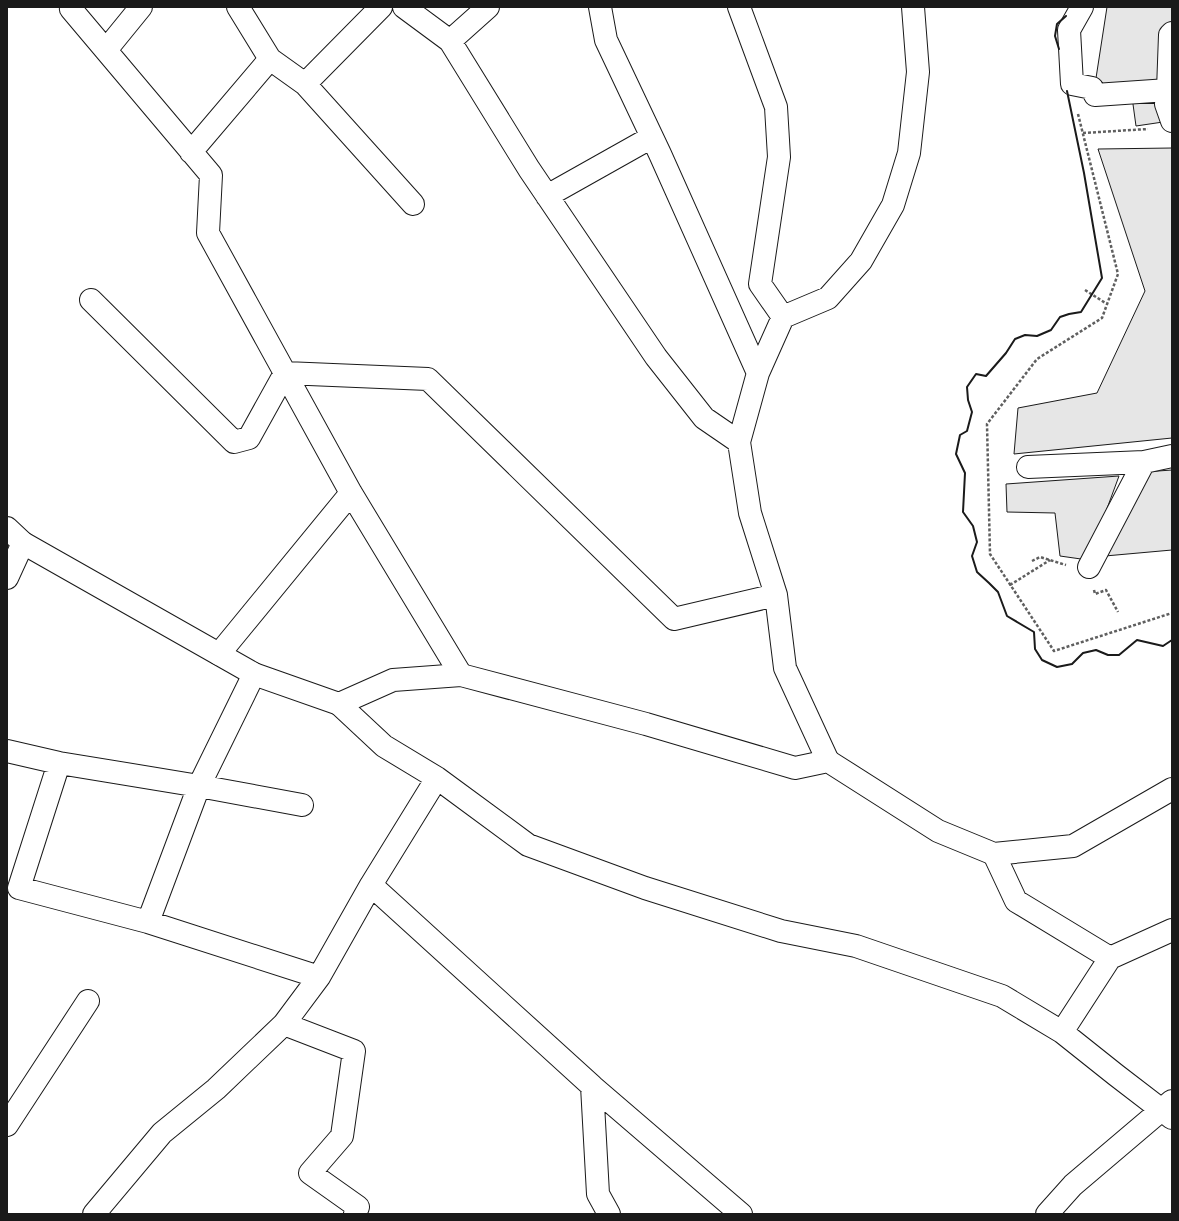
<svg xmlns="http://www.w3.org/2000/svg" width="1179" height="1221" font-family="Manrope,sans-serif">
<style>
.building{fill:#e6e6e6;stroke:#1a1a1a}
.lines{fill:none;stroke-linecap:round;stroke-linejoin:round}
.minor-casing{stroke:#1a1a1a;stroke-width:24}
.tertiary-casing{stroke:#1a1a1a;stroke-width:24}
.path{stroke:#5f5f5f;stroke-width:2.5;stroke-dasharray:3 2;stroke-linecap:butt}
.minor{stroke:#fff;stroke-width:22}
.tertiary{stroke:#fff;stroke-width:22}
.wall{stroke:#1a1a1a;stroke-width:2}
</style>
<rect width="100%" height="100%" fill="#fff"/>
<path class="building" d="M1107 7H1172V27L1164 84 1094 91Z
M1159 93 1163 122 1136 126 1132 97Z
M1172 148V438L1014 454 1018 408 1097 393 1145 291 1098 149Z
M1172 470V550L1105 556 1144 472Z
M1119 476 1088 560 1060 556 1055 513 1007 512 1006 484Z"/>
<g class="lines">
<defs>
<path id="minor" d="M72 7 71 9 211 175 208 233 351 493 461 675
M404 7 450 41 529 169 656 357 704 418 739 442
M600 7 606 40 660 154 758 373
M739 7 776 107 779 157 760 284 783 317
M1082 7 1069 30 1072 84 1092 88 1095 95 1168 90
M1172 33 1170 35 1168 90 1166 104 1172 121
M450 41 488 7
M106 50 141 7
M270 59 305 84 413 204
M305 84 381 7
M191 152 270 59 238 7
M547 196 652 137
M91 300 234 442 249 438 285 373 428 379 674 619 776 595
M1028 467 1144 462
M1089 567 1144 462 1172 456
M7 578 23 543
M219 654 351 493
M339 704 384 746 437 778 528 845 645 888 781 931 856 946 1002 996 1062 1032 1116 1075 1172 1118
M7 751 59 763 199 786 254 674
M828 761 785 668 776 595 750 513 739 442 758 373 783 317 828 298 861 261 893 205 909 153 918 72 913 7
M59 763 19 888 148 922 319 977
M437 778 371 885 592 1086 598 1194 609 1214
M994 854 1016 901 1110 958
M148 922 199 786 302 805
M284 1024 354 1051 342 1136 310 1173 358 1207 355 1214
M1062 1032 1110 958 1172 930
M592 1086 741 1214
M7 1125 88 1001
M94 1214 162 1133 216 1089 284 1024 319 977 371 885
M1047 1214 1073 1185 1172 1101"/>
<path id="tertiary" d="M7 528 23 543 254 674 339 704 393 680 461 675 646 724 795 768 828 761 938 831 994 854 1073 846 1172 789"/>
</defs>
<use href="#minor" class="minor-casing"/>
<use href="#tertiary" class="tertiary-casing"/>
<path class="path" d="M1078 114 1118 274 1102 318 1037 359 987 424 990 554 1054 651 1172 613
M1083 133 1148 129
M1085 290 1107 304
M1032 561 1040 557 1066 565
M1010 585 1050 560
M1094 590 1095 594 1106 590 1118 612"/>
<use href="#minor" class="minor"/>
<use href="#tertiary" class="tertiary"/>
<path class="wall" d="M1059 49 1055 36 1057 24 1066 16
M1067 91 1084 173 1102 278 1081 312 1069 314 1060 317 1051 330 1037 336 1025 335 1015 339 1006 353 986 376 976 374 967 387 968 400 972 412 967 431 960 435 956 454 965 473 963 512 973 526 977 542 972 556 977 572 989 583 998 592 1007 616 1034 632 1035 649 1042 660 1057 667 1072 664 1083 653 1096 650 1108 655H1119L1137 640 1163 646 1172 640"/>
</g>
<rect width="1179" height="1221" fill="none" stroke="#1a1a1a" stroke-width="16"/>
</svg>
